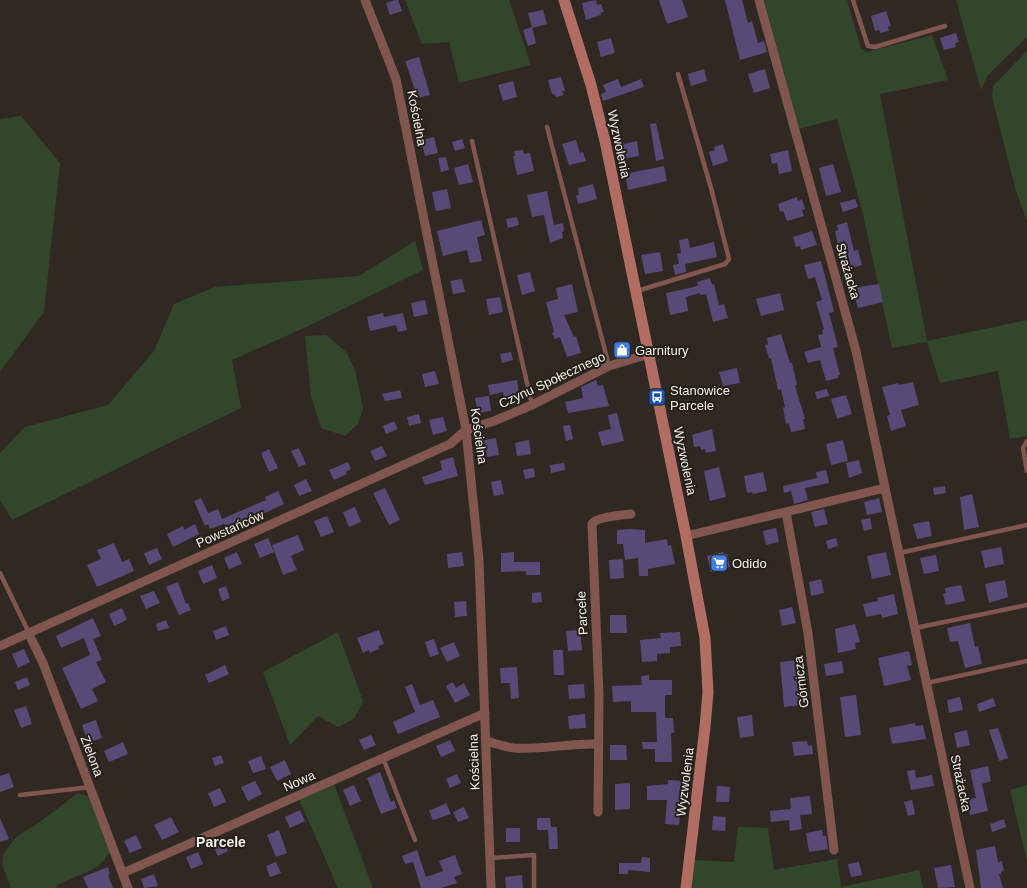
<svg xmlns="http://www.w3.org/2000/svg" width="1027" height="888" font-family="Helvetica,sans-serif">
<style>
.green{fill:#31462b}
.building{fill:#574a76}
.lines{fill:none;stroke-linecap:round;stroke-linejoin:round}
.service{stroke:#81564f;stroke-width:4.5}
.minor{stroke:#81564f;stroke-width:9}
.secondary{stroke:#b26d62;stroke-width:11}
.labels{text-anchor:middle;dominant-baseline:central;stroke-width:4;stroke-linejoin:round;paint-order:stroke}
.street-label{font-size:13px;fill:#f3eeea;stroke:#26201a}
.poi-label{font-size:13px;fill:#f3eeea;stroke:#26201a;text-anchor:start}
.neighbourhood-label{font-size:14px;font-weight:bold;fill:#f3eeea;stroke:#26201a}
</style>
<rect width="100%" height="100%" fill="#302923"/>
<path class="green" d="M405 0H509L531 65 459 83 449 42 422 44Z
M764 0H847L861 49 867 52 932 35 948 80 880 94 927 341 1027 320V436L1010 439 998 371 940 383 927 342 892 348 862 210 837 119 799 129Z
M956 0H1027V37L987 76 981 90Z
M1027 51V221L1016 191 992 97 993 86Z
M21 116 60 163 44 312 0 372V119Z
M415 241 423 270 304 328 232 360 241 408 12 520 0 500V453L25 427 108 405 154 351 174 304 215 287 359 276Z
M326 335 347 353 355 370 363 408 358 424 345 436 321 428 311 396 305 336Z
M338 632 363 701 354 719 338 727 318 716 290 745 263 672Z
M334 784 373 888H338L299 799Z
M1027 785V862L1010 790Z
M78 793 90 797 110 852 98 867 57 885 56 888H11L2 864 3 854 17 836 37 824Z
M738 827 768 828 774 870 837 859 841 887 919 870 923 888H692L694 860 734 862Z"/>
<path class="building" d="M395 0H398L402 11 390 15 386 3Z
M596 0 597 5 601 4 604 12 600 13 601 15 586 20 582 3Z
M659 0H682L688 17 667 24Z
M725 0H742L748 23 752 21 758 43 764 41 767 52 740 60Z
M543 10 547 24 532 28 528 13Z
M886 11 891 26 888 27 889 31 880 33 879 30 875 31 871 16Z
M532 27 536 43 528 46 523 30Z
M956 33 959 42 955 43 956 47 944 50 940 38Z
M611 38 615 53 601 57 597 42Z
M419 57 430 95 418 98 405 61Z
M704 69 707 81 691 86 688 74Z
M765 69 770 88 754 93 748 74Z
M561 77 565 91H562L564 95 556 97 554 94H552L548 80Z
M618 79 621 87 641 79 644 87 603 101 601 94 606 92 603 85Z
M513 81 517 97 503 101 498 85Z
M656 123 664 159 656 161 650 124Z
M434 137 438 153 425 156 421 140Z
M462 139 465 148 455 151 452 142Z
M576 140 580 153 583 152 586 161 569 165 562 144Z
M637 141 639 156 621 159 619 145Z
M723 144 728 161 713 166 709 152 715 150 714 147Z
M523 150 524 154 530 153 534 171 517 175 513 156H515L514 151Z
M788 150 792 171 779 174 777 163 772 164 770 154Z
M446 157 449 170 441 172 438 158Z
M468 164 473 182 459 185 454 168Z
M833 164 841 192 826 196 819 168Z
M664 166 667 181 628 190 625 174Z
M593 184 597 199 578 204 576 195H579L578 188Z
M447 189 451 208 436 211 432 192Z
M547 191 554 225 563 223 564 231 562 232 563 238 550 243 544 215 532 217 527 195Z
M797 197 798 201 802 199 805 209 802 210 804 216 787 221 783 211 780 212 778 204Z
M855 199 858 207 843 212 840 203Z
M517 217 519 225 508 228 506 219Z
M481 220 485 235 477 237 482 261 470 263 467 250 443 256 437 231Z
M847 222 854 251 858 250 862 265 848 269 841 245 838 246 835 231 838 230 837 225Z
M812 231 817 245 801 250 800 246 796 247 793 237Z
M688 238 690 248 714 242 717 257 685 264 686 272 675 275 673 265 679 264 677 254 681 253 679 240Z
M660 252 663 271 645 274 641 255Z
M821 261 834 312 829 313 838 347 833 348 840 375H838V378L826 381 820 360 808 363 804 352 821 347 818 335 823 334 822 330 824 329 816 302 822 300 815 277 808 279 804 265Z
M530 272 535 291 522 295 517 275Z
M710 278 712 285 714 284 719 305 724 304 728 318 713 322 706 294 700 295V293L686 297 688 311 670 315 666 293 694 287 698 285 697 282Z
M462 279 465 292 453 294 450 281Z
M572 284 578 312 564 315 574 337 576 336 581 353 567 357 560 337 555 339 552 333 554 332 546 302 558 299 556 288Z
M879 284 883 302 858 308 852 288Z
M780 293 784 310 761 316 756 299Z
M500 297 503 312 489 315 486 299Z
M425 300 428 314 414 317 411 303Z
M383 313 384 317 403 313 407 330 398 332 396 325 370 331 367 317Z
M781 334 790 363H792L797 385 795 386 805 419H803L805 429 791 432 789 423 786 424 783 408 785 407 781 389 778 390 771 358H769L765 345 768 344 767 338Z
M626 344 628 354 618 357 616 345Z
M511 352 513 360 502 363 500 354Z
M737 368 740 383 723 386 719 372Z
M435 371 439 384 425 387 422 374Z
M517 380 519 394 504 397 503 392 490 395 488 385Z
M596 380 598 386 603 385 609 406 568 413 565 402 583 398 581 387Z
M913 382 919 405 901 410 906 426 891 431 887 416 890 415 882 387 898 383 899 385Z
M827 389 829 396 817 399 815 392Z
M400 390 402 398 385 401 382 394Z
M846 395 852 414 837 419 831 399Z
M489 396 491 411 478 413 475 398Z
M617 413 624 441 602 446 598 432 611 429 608 415Z
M419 414 421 423 409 426 407 417Z
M443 417 447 431 433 435 429 420Z
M394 421 398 429 386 434 383 426Z
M570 425 573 439 566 441 563 426Z
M712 429 716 451 706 453 705 449 701 450 700 446 694 447 692 435Z
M496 438 499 455 487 457 484 440Z
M529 440 531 454 517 456 515 443Z
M843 440 848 461 831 465 826 444Z
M382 446 387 456 375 461 370 451Z
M299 448 306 464 299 467 291 451Z
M269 449 278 468 269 472 261 453Z
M453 457 458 476 425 485 422 477 442 470 440 461Z
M859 460 862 473 849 478 846 463Z
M348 462 351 469 346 472 347 474 334 480 329 470Z
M564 463 565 470 551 473 550 465Z
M719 467 726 497 710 501 704 471Z
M534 468 535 477 525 479 523 470Z
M826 470 829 483 805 488 808 500 794 504 791 491 784 493 783 486 817 478 816 472Z
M763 472 767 491 753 494 752 492 747 493 744 476Z
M306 479 312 491 299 496 294 485Z
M501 480 504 494 494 496 491 482Z
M945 486 946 493 934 495 933 488Z
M385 488 400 520 389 525 373 493Z
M278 491 284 504 227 531 222 519 266 500 265 497Z
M972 494 979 527 964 530 960 497Z
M201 498 208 513 218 509 224 524 210 529 208 524 205 526 194 501Z
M879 498 882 512 867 515 864 502Z
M355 507 361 522 349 527 343 512Z
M824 509 828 524 815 527 811 512Z
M327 516 334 532 321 537 314 521Z
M870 518 872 529 864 531 861 520Z
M929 521 932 536 917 539 913 524Z
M195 524 199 534 173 547 167 534 183 526 184 530Z
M776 528 779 542 766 545 763 531Z
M630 529 645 530V543L667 539 668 546 671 545 675 564 648 569V576H639L638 558 625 560 623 544H617V530Z
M298 535 304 550 291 556 297 570 283 575 272 545Z
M268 538 274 552 260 558 254 544Z
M836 538 838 546 828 549 826 541Z
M114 543 122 562 129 559 134 571 97 587 87 565 101 559 97 550Z
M1001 547 1004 564 985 568 981 551Z
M157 548 162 559 149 565 144 553Z
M237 552 242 564 229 569 224 558Z
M462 552 464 566 448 568 447 554Z
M514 552V562H540V575H526V571L501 572V553Z
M723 552 724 554H727L730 567 711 572 707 556Z
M886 552 891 575 872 579 867 556Z
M936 555 939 571 924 574 920 558Z
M623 559 624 578 610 579 609 560Z
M212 565 217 578 203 584 198 571Z
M821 579 824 593 811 596 809 582Z
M1005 580 1008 597 989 603 985 584Z
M178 582 186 604 188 603 191 610 179 615 166 587Z
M961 585 965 601 946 605 943 594 946 593 945 588Z
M226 586 230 598 222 601 218 589Z
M154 591 160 603 146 609 140 596Z
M541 592 542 602 532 603V593Z
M894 594 898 614 882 618 881 614 866 617 863 604 878 601 877 598Z
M466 601 467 616 455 617 454 602Z
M792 607 796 623 782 626 779 610Z
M122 608 127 620 114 626 109 614Z
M610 615H626L627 633H610Z
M93 618 101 636 93 639 102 660 96 662 106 682 92 689 98 701 81 709 62 668 90 655 84 638 61 648 56 636Z
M166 620 169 628 158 631 156 624Z
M970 623 975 647 978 646 982 664 965 668 958 641 950 642 947 628Z
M855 624 860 642 855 643 856 649 838 653 835 629Z
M226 626 229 635 216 640 213 631Z
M379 630 384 644 378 646 379 649 370 653 369 650 363 653 357 638Z
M580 630 582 650 568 651 566 631Z
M680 632 681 646 670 647V653L657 654V661L642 662 640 640 661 638 660 633Z
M434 639 439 654 430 657 425 642Z
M454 642 460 656 447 662 440 648Z
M24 649 30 662 18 668 12 654Z
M553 650H563L564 675H554Z
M909 651 912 665 907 666 911 680 884 686 878 658Z
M799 660 800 676H804L805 686 800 687 803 705 784 707 780 662Z
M842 661 844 673 826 676 824 664Z
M225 665 229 674 209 683 205 675Z
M517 667 519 698 511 699 510 683H501L500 668Z
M649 675V680H672V695H665V718H673L674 733H671L672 762H655V749H643L642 742H657L656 712H631V701L613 702 612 686 642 685 641 676Z
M27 677 30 685 18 690 15 682Z
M453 682 456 688 464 683 470 695 455 703 446 686Z
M412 684 420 705 433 700 440 717 398 734 393 722 415 712 405 687Z
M584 684 585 698 569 699 568 685Z
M856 695 861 735 845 737 840 697Z
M960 697 963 710 949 713 947 700Z
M993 698 996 706 979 712 977 704Z
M26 706 32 724 21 728 14 710Z
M585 714 586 728 569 729 568 716Z
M752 715 754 736 740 738 737 717Z
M96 720 102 738 88 743 82 725Z
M915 723 916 726 923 725 926 739 892 744 889 728Z
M998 728 1008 758 999 761 989 730Z
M967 730 970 745 957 748 954 733Z
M371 735 376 745 364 750 359 740Z
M450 740 455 751 441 757 436 746Z
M807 741 808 746 812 745 813 754 794 756 792 742Z
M123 742 128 754 109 762 104 751Z
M610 745H626L627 760H610Z
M221 755 224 763 215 766 212 758Z
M261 756 266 769 253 773 248 761Z
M285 760 291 774 277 781 270 767Z
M988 766 991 781 982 784 988 811 970 815 967 800 976 798 970 770Z
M915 770 916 778 932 775 934 786 911 790 907 771Z
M380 772 391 802 394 800 397 808 381 814 367 778Z
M9 773 14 787 0 792V776Z
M457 774 461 783 450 788 446 779Z
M668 780 683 781 679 825 665 824 667 800H647V786L668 784Z
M255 781 262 794 248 801 241 787Z
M630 783V809L615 810V784Z
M354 785 361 801 350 806 343 790Z
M717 786 730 787 729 802H716Z
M220 788 226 802 214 807 208 793Z
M810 796 812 814 800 815 802 829 790 831 789 820 771 822 770 811 791 809 790 798Z
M912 800 915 814 908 816 904 802Z
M446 803 451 814 433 820 429 811Z
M464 807 469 818 458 822 453 812Z
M300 810 305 821 290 828 285 817Z
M713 816 726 817 725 831 712 830Z
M171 817 179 832 162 840 154 825Z
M0 818 9 839 0 842Z
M537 818H550L551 827H557L558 849H549L548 830H537Z
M1004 819 1006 827 992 832 990 824Z
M506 828H520V842H506Z
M279 830 287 853 276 857 267 835Z
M822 830 823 836H826L828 849 809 852 806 833Z
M136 835 142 848 130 853 124 841Z
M223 840 228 851 218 856 213 845Z
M995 846 998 862 1002 861 1004 871 1001 872V874H999L1003 888H981L976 850Z
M417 850 426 877 443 871 439 861 455 855 462 874 454 877 457 883 441 888H421L413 862 405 864 402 856Z
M198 852 203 864 191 869 186 857Z
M642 857 650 858V872L628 870V874H619V863H641Z
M276 862 281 873 270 877 266 866Z
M859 862 862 875 851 877 848 864Z
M951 865 955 887 938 888 934 868Z
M108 867 110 874 108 875 113 888H88L83 877Z
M154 874 158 886 144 888 141 879Z
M522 875 523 888H506L505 877Z"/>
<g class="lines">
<path class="service" d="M853 0 868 46 875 47 945 26
M547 127 609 366
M472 141 532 405
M637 291 725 264 729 259 711 188 678 74
M1027 441 1023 448 1027 471
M899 553 1027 525
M0 573 29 633
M915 628 1027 605
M927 683 1027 661
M383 758 415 840
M20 795 91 787
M490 858 534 855V888"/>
<path class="minor" d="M365 0 396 79 466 430 479 560 491 888
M759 0 856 351 970 888
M786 512 808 633 834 850
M686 536 885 488
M29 634 43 663 128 888
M0 646 450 444 466 430 494 421 532 405 609 366 649 354
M487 741C496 744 505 747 514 748 542 750 570 743 598 744
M598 812 599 695 592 524C596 517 622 515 631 514
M123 873 485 713"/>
<path class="secondary" d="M564 0 591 85 605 141 686 536 705 638 708 692 705 727 686 888"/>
</g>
<defs>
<symbol id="shop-square" viewBox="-11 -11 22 22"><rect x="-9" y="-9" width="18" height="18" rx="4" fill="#3f7fe0" stroke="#26201a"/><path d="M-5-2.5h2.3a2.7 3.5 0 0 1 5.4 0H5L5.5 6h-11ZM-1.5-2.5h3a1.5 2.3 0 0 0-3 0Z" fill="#fff"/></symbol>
<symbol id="bus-square" viewBox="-11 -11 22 22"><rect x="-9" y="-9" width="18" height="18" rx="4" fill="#1a4fb4" stroke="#26201a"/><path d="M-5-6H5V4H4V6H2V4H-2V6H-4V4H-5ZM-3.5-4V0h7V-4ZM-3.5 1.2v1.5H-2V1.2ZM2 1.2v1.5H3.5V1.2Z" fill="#fff"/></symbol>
<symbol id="supermarket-square" viewBox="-11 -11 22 22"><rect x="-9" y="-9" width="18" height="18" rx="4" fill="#3f7fe0" stroke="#26201a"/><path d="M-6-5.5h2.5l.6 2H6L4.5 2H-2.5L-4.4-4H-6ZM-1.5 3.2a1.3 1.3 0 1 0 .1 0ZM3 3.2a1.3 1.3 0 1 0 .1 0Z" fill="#fff"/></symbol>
</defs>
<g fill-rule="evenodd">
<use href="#shop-square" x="612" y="340" width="20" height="20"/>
<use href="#bus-square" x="647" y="387" width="20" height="20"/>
<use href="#supermarket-square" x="709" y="553" width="20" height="20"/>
</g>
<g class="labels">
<g class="street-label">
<text transform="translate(417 118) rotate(79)">Kościelna</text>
<text transform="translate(619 144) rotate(78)">Wyzwolenia</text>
<text transform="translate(848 271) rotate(74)">Strażacka</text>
<text transform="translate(552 380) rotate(-25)">Czynu Społecznego</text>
<text transform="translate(479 436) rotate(82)">Kościelna</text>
<text transform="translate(685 461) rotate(78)">Wyzwolenia</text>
<text transform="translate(230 529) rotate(-24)">Powstańców</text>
<text transform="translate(582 613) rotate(-93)">Parcele</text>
<text transform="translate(801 682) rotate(-97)">Górnicza</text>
<text transform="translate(92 756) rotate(69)">Zielona</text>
<text transform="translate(474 762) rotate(-92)">Kościelna</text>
<text transform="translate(299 781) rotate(-24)">Nowa</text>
<text transform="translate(685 782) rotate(-83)">Wyzwolenia</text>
<text transform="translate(961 783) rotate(78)">Strażacka</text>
</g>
<g class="poi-label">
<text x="635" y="350">Garnitury</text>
<text x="670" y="390">Stanowice<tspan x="670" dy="15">Parcele</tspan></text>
<text x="732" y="563">Odido</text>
</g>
<g class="neighbourhood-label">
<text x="221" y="842">Parcele</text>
</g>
</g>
</svg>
